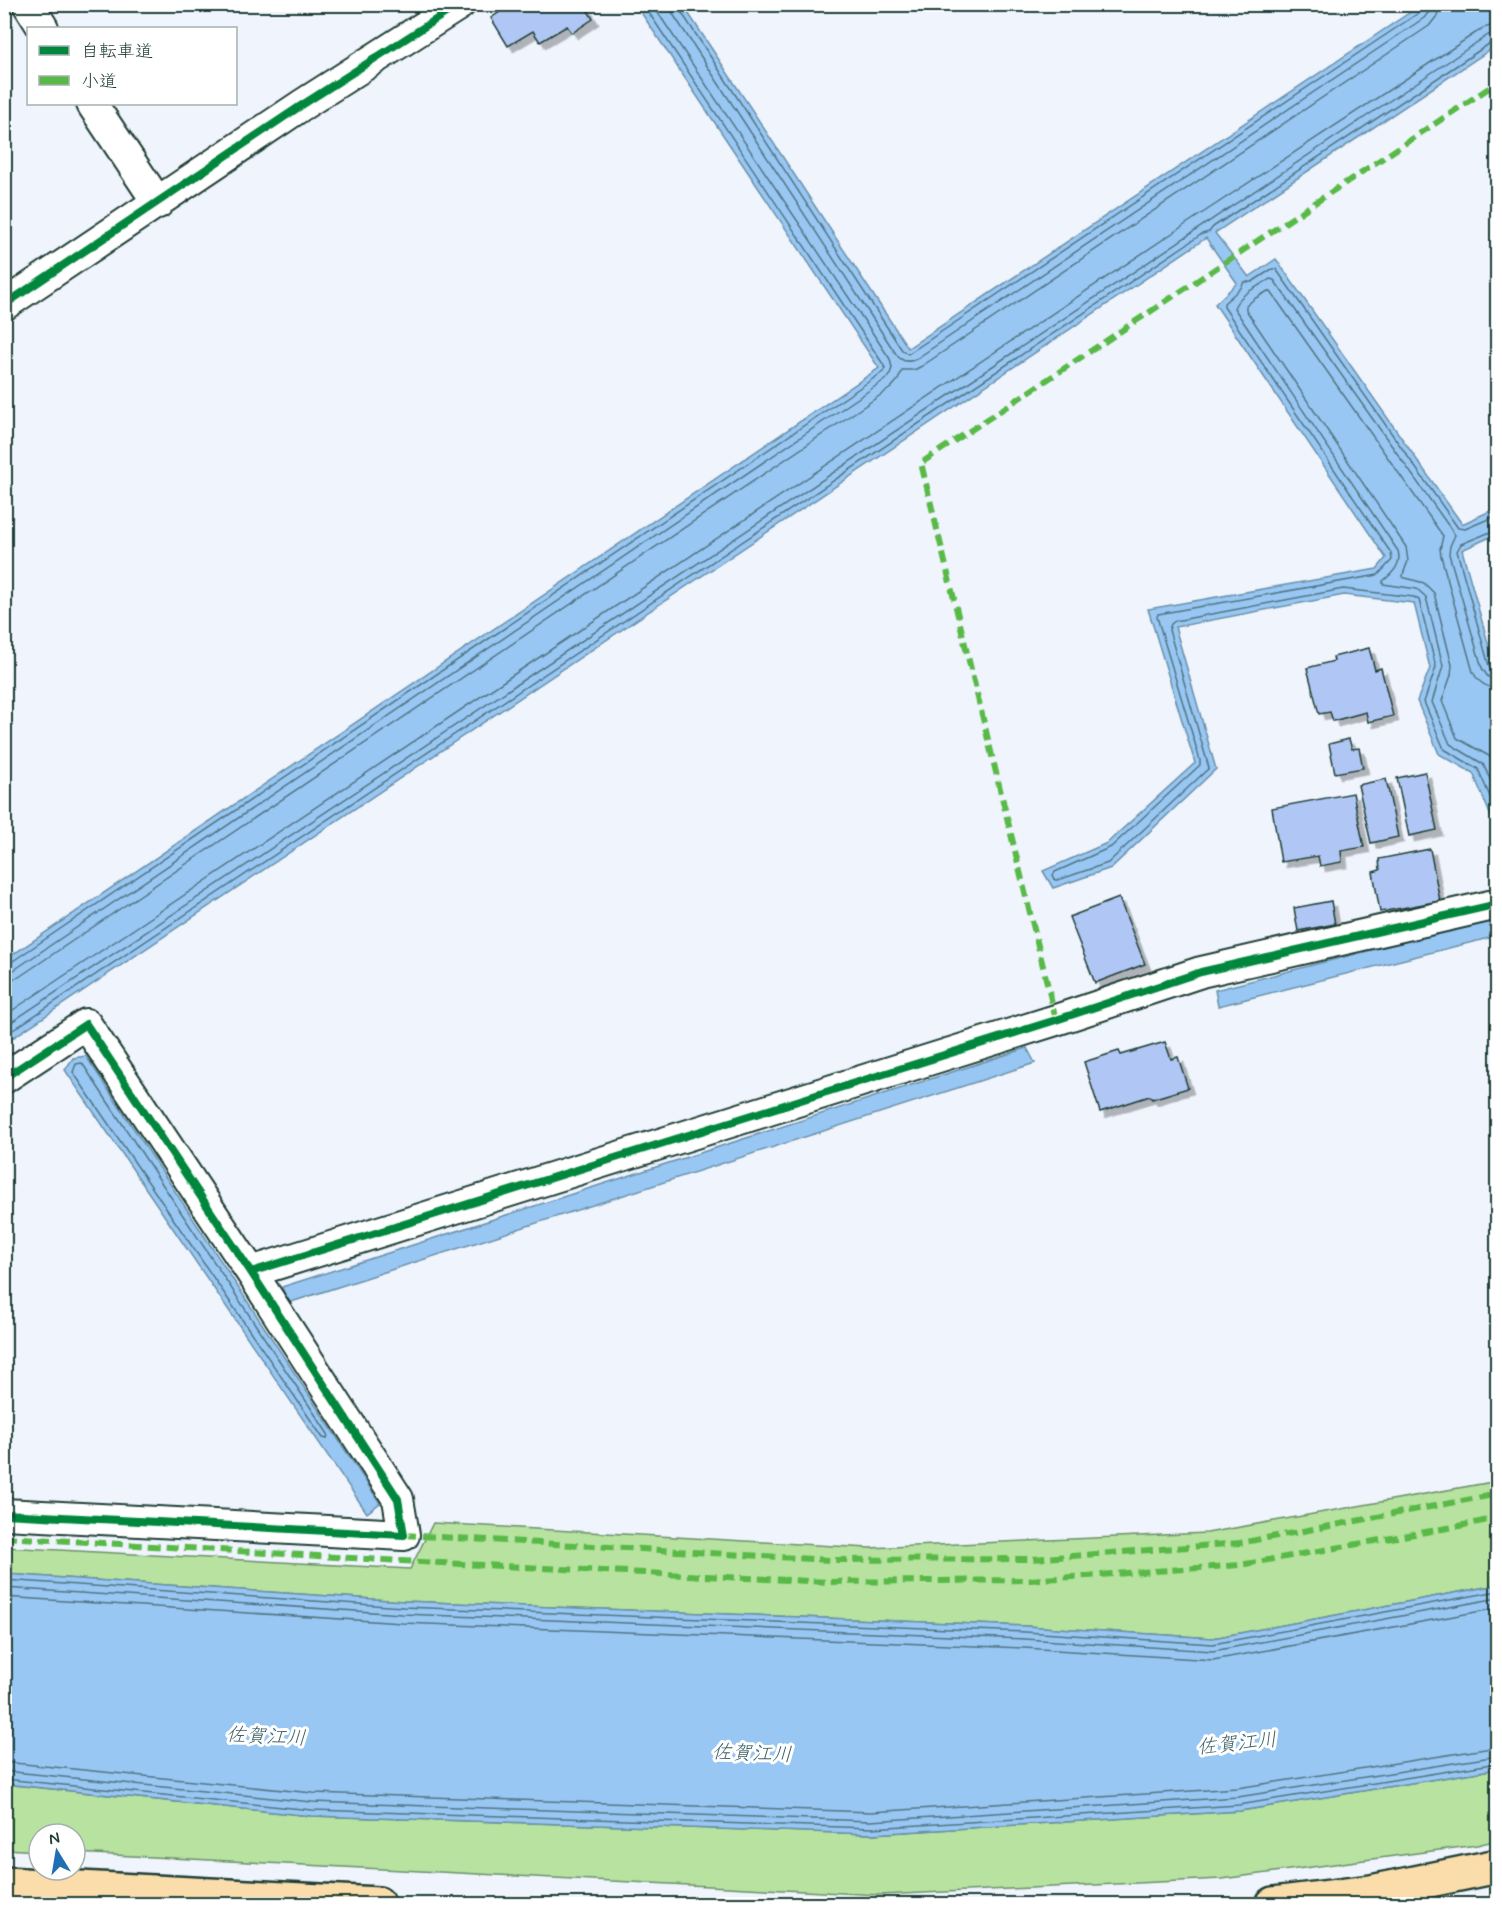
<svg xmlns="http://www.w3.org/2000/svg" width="1502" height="1909" font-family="Mynerve,'Klee One',sans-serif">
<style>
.green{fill:#b7e29f;stroke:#6b906a;stroke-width:1.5}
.water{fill:#99c7f4;stroke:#6890a7;stroke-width:1.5}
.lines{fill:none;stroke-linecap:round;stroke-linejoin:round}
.shore{stroke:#507481;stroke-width:1.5}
.building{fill:#b0c7f5;stroke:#1f3d34;stroke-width:1.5;filter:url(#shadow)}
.minor-casing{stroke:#1f3d34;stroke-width:34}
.primary-casing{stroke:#1f3d34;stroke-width:38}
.minor{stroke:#fff;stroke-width:30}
.primary{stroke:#faddab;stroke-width:33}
.quiet{stroke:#58b947;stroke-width:6;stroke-dasharray:12 6;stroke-linecap:butt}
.cycleway-casing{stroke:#fff;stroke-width:11}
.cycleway{stroke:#00873e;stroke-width:8}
.labels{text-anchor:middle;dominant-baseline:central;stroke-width:6;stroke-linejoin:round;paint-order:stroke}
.water-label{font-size:20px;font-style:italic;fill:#3e6064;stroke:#fff}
</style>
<defs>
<filter id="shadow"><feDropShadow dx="5.5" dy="5.5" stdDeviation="0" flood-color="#0004"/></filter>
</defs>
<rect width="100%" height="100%" fill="#eff4fd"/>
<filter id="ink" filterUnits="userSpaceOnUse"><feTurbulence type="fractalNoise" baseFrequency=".0167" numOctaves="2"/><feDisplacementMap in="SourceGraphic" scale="12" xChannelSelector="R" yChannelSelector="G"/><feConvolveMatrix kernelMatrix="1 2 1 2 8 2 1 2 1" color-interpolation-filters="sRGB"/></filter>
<g filter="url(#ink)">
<path class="green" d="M1498 1481 1497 1585 1213 1638 1025 1626 403 1601 5 1574 4 1547 410 1569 433 1523 869 1548 1207 1533Z
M1497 1769 1498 1840 1477 1845 1222 1879 880 1895 75 1853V1834H39V1851L5 1849 4 1784 311 1816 872 1834 1240 1811Z"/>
<path class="water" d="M636 5H683L908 348 1421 5H1497V45L1215 233 1249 277 1276 259 1462 524 1497 508V534L1462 550 1497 675V831L1473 773 1439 754 1417 701 1430 668 1414 603 1344 595 1175 627 1216 769 1111 868 1053 888 1043 871 1107 843 1195 763 1148 609 1377 569 1386 558 1215 304 1237 283 1206 238 5 1043V960L879 368Z
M1497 918V936L1218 1006 1215 990Z
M1027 1048 1035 1063 288 1303 282 1287Z
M86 1056 380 1503 367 1513 65 1070 73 1058Z
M5 1574 403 1601 1025 1626 1213 1638 1497 1585V1769L1240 1811 872 1834 311 1816 5 1784Z"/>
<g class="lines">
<path class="shore" d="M671 4 673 14 896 354C901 361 908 363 916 359L1424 18 1429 12 1431 4
M679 4 680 10 902 350 908 354 1420 12 1423 4
M1498 515 1465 529 1458 528 1276 269H1272L1252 282H1244L1241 288 1224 303V307L1391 553 1392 560 1378 575 1158 614 1157 617 1200 760V765L1111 847 1055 872 1053 875 1055 880H1058L1108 863 1209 768 1169 630 1171 624 1175 621 1343 589 1414 597 1419 600 1436 667 1424 702 1444 749 1478 769 1498 815
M1498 529 1461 544 1457 551 1489 666 1492 670 1498 671
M1498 679 1488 677 1482 668 1449 554 1450 546 1455 535 1274 280 1270 279C1258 287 1239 294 1234 308L1398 551C1402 564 1393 573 1383 581V584L1417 589 1426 597 1443 666 1432 702 1450 744 1483 764 1498 796
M1498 688C1486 688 1478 682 1473 672L1441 556 1440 549 1443 536 1271 292 1268 291 1254 299 1246 306V310L1406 547 1408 561 1402 577 1424 583 1434 593 1452 665 1451 675 1442 701 1457 738 1489 756 1498 772
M4 965 10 963 883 372 885 368 883 364 643 4
M4 972 14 970 889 377 892 368 890 359 652 4
M4 981 19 977 891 388 898 380 902 370H914L922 366 1429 26 1437 16 1440 4
M4 1016 1192 220 1483 28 1498 24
M4 1027 1488 35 1498 33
M4 1036 1202 234 1209 232 1213 227 1492 42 1498 41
M82 1063 328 1434 327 1439 323 1438 73 1072 76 1064Z
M4 1580 403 1607 1025 1632 1213 1644 1498 1591
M4 1588 402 1614 1025 1639 1213 1651 1498 1598
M4 1597 402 1623 1024 1648 1213 1660 1498 1608
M4 1762 313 1793 871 1812 1237 1788 1498 1747
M4 1771 312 1802 871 1821 1238 1797 1498 1756
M4 1779 312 1810 872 1828 1239 1805 1498 1763"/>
</g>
<path class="building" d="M512 4H584L593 19 572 33 567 26 540 42 533 31 508 46 491 18Z
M1369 648 1375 670 1381 668 1393 716 1368 722 1366 712 1333 721 1330 712 1319 714 1307 668 1334 661 1333 657Z
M1349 739 1352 749 1359 748 1363 768 1335 773 1329 744Z
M1425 772 1437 830 1409 836 1397 778Z
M1386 779 1398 837 1371 843 1358 785Z
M1353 793 1364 847 1341 851 1342 862 1320 866 1318 856 1281 862 1272 808Z
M1430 849 1440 901 1380 912 1373 872 1380 870 1379 859Z
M1119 898 1145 964 1095 983 1069 917Z
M1331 901 1335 924 1298 931 1294 908Z
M1165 1042 1171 1059 1178 1057 1188 1088 1152 1099 1150 1096 1100 1112 1084 1062 1119 1051 1121 1055Z"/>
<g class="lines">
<defs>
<path id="minor" d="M28 4 43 28
M92 104 158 203
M4 305 302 105 460 4
M4 1078 86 1024 251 1272 398 1499 404 1535 4 1514
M251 1272 1056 1020 1201 972 1498 904"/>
<path id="primary" d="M4 1884 378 1904
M1273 1904 1371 1892 1498 1866"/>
</defs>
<use href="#minor" class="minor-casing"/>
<use href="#primary" class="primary-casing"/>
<use href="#minor" class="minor"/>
<use href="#primary" class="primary"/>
<path class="quiet" d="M1056 1020 921 463 1498 82
M404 1535 830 1560 1032 1559 1240 1543 1498 1494
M4 1537 401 1561 828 1582 1030 1580 1240 1565 1459 1526 1498 1518
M1492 1868 1498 1893"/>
<defs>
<path id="cycleway" d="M4 305 302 105 460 4
M4 1078 86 1024 251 1272 398 1499 404 1535 4 1514
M251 1272 1056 1020 1201 972 1498 904"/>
</defs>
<use href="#cycleway" class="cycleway-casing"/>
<use href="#cycleway" class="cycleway"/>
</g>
</g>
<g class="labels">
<g class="water-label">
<text transform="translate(266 1737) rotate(3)">佐賀江川</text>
<text transform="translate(1237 1744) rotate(-6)">佐賀江川</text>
<text transform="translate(752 1754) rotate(2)">佐賀江川</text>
</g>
</g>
<rect width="1502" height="1909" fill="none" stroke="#fff" stroke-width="24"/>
<rect x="12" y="12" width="1478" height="1885" fill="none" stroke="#1f3d34" stroke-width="2" filter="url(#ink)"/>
<rect x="27" y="27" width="210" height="78" fill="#ffffff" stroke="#a5b1ae" stroke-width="1.5"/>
<rect x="39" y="46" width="30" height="9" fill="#00873e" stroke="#a5b1ae" stroke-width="1.5"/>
<text x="81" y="57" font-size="18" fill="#1f3d34">自転車道</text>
<rect x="39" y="76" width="30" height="9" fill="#58b947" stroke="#a5b1ae" stroke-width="1.5"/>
<text x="81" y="87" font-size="18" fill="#1f3d34">小道</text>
<g transform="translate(57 1852) rotate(349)"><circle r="28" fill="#ffffff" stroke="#a5b1ae" stroke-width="1.5"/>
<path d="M0-4.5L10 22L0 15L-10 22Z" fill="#1f6fb2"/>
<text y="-9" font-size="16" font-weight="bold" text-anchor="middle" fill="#1f3d34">N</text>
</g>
</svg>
